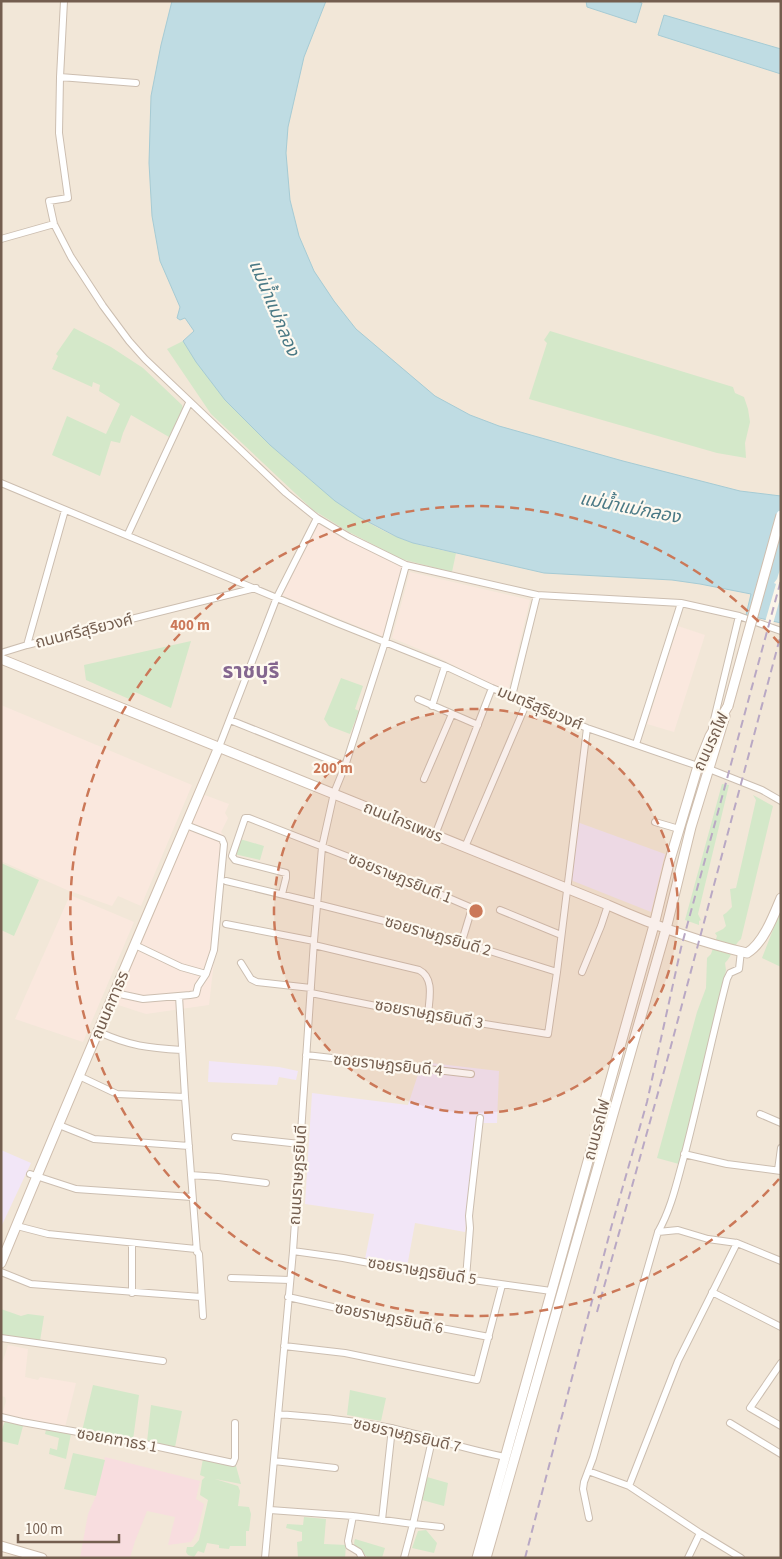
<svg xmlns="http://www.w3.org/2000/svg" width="782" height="1559" font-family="'Source Sans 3','Noto Sans Thai',sans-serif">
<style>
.residential{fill:#f2e7d8}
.commercial{fill:#fae8de}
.education{fill:#f2e6f7}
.medical{fill:#f8dddf}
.green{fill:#d4e8c9}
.water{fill:#bfdce3;stroke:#a6cbd4}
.pier{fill:#fbf5e9}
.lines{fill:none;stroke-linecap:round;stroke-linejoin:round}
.street-casing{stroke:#ccbeb0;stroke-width:8}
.secondary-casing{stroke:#cfbeae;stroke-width:11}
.street{stroke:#fff;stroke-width:6}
.secondary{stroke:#fff;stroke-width:9}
.rail{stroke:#b9a8c4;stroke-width:2;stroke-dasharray:8 5;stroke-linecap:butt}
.secondary-bridge-casing{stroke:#cfbeae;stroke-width:11;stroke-linecap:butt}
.secondary-bridge{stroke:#fff;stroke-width:9}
.ring{fill:none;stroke:#cb7858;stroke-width:2.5;stroke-dasharray:9 6}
.labels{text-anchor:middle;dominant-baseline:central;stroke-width:4.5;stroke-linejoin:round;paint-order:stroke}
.street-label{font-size:16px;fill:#745e4f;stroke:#fef9f0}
.water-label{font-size:18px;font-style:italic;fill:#4a7985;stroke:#fef9f0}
.district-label{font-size:21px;font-weight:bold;fill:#84668f;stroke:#fef9f0}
.centre{fill:#cb7858;stroke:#fef9f0;stroke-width:2.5}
.ring-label{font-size:15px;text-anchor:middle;font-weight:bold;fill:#cb7858;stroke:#fef9f0;stroke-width:4.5;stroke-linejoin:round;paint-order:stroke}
</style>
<rect width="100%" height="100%" fill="#fbf5e9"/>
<path class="residential" d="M1 1H781V1558H1Z"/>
<path class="commercial" d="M317 522 403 567 384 637 281 595Z
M410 572 530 600 508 692 433 655 392 638Z
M678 626 705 635 674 732 647 724Z
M1 705 192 785 141 906 118 896 112 906 67 890 1 861Z
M202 794 229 804 225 813 228 818 221 832 226 838 227 847 209 1005 146 1014 115 1004 169 866Z
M70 895 134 922 83 1042 15 1019Z
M8 1345 28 1349 25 1377 38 1380 40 1377 76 1383 65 1427 2 1415 6 1401 5 1397 1 1396V1367Z"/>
<path class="education" d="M577 822 665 854 651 912 573 881 571 878Z
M209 1061 279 1067 298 1071 296 1080 279 1077 277 1085 208 1082Z
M422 1062 499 1071 497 1123H476L465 1232 415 1223 407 1267 365 1259 374 1214 305 1204 312 1093 408 1105Z
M1 1150 31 1163 1 1227Z"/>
<path class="medical" d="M105 1457 200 1481 196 1499 204 1504 197 1532 191 1542 168 1545 175 1517 147 1511 135 1541 130 1558H80L88 1514 96 1496Z"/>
<path class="green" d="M74 328 111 347 143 368 182 405 183 409 169 437 131 415 123 433 120 443 111 441 100 476 52 455 67 416 106 434 120 404 99 391 100 385 93 382 92 387 52 369 58 356 56 354Z
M550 331 733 387 735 393 744 397 748 409 750 422 745 443 746 458 717 453 529 399 547 343 544 340Z
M183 341C215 392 257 434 302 473 332 498 361 522 397 537 415 545 436 549 456 553L452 572 401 559 349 532 313 510 211 414 167 349Z
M191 641 171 708 135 692 129 699 86 680 84 665Z
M341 678 363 686 355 709 359 711 350 734 329 726 324 719Z
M722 784 729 785 698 914 701 920 699 921V925L685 920Z
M753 795 773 806 741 939C733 945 733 955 725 963L726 970 692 1115 679 1164 657 1158 697 1012 706 988 707 958 711 954 717 936 715 933 723 929 726 926 723 915 726 913 732 907 730 889 736 888 756 800Z
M240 839 264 846 260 860 234 854Z
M1 863 39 880 14 936 1 930Z
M781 909V967L762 958Z
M1 1309 21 1316 28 1314 44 1316 40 1341 1 1336Z
M93 1385 139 1395 133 1440 104 1432 94 1433 93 1431H82Z
M350 1390 386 1398 381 1421 347 1415Z
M151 1405 182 1411 175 1447 147 1442Z
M5 1421 23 1426 18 1445 1 1441V1432Z
M46 1430 71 1434 66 1459 49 1454 50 1448 57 1450 59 1438 45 1434Z
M73 1453 105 1460 96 1496 64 1489Z
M203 1459 236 1466 241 1484 215 1479 238 1486 240 1491 238 1506 249 1507 251 1514 249 1531H246V1546H230L229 1549 219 1548V1545L207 1543 204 1553 198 1551 194 1557 188 1555 186 1552 187 1547H193L199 1540 208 1500 200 1495 202 1480 205 1477 200 1475Z
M427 1477 448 1483 444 1506 422 1500Z
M304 1517 326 1519 324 1544 346 1545 345 1558H298L297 1542 302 1541V1532L286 1528 287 1524 303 1525Z
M426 1530 437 1543 434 1553 412 1548 418 1531Z
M355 1539 385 1548 382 1558H368C362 1549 351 1550 355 1539Z"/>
<path class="water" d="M172 1H326L304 57 288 127 286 153 290 200 299 236 314 271 334 301 356 329 435 396 470 415 499 426 623 461 740 491 781 496V623L746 615 751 594 700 584 672 580 544 573 413 543 397 537 359 517 335 501 270 445 225 400 196 362 183 341 194 331 185 318 180 320 177 318 180 307 160 261 152 216 149 163 151 96 161 45Z
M586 1H637L642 3 636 23 587 7Z
M664 15 781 49V74L658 35Z"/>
<path class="pier" d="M781 566V595L773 624 765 622 776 584 774 583 777 579Z"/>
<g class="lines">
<defs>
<path id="street" d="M64 1 60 77 59 133 68 198 49 201 54 224 71 257 103 306 129 341 145 359 286 493 317 518 349 537 406 565 537 595 681 603 739 616 781 631
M60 77 136 83
M1 239 54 224
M1 483 337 623 445 666 492 688 587 728 698 766
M128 534 189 403
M27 645 65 510
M1 653 27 645 256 588
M512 696 537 595
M418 699 478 725
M432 706 445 666
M230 720 345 766
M712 728 739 616
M636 744 681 603
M219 747 277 597 317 518
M709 769 762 790 781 801
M424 779 452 714
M655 822 679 829
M435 835 492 688
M465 847 527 702
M226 881 317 903
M282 894 286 878V873L235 860 232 856 245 818H249L400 877 472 908 462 941
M317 904 436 934 557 972
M500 910 561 935
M226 924 314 941
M135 945 181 967 206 974
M314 945 419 970C435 978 429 1000 428 1015
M241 963 251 979 257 982 311 988
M582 972 601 926 608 905
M115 993 143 999 190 995 196 994 198 986 206 974 214 950 224 844 222 839 186 825
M311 993 391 1009 548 1034 557 972 587 728
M179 996 185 1097 197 1252
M99 1032C130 1046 148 1048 182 1050
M306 1055 471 1074
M79 1076 117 1094 185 1097
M760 1114 781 1123
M59 1125 94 1139 189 1146
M235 1137 300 1144
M684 1154 727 1164 781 1171
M778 1170 781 1148
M30 1174 76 1189 192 1197
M191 1175 218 1177 266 1183
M17 1226 48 1234 196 1249 199 1254 203 1316
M658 1232 678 1230 708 1239 737 1243 781 1261
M132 1244V1293
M293 1251 343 1258 416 1272 551 1291
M1 1272 31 1284 201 1297
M231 1278 290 1280
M466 1278 470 1228 469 1216 480 1118
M712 1292 781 1327
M288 1297 346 1310 489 1337
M1 1338 163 1361
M284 1346 345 1353 477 1380 502 1285
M781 1363 750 1408 781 1426
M278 1414C316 1417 354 1420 391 1428 430 1437 467 1450 506 1457
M1 1417 22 1422 145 1444 233 1463 235 1458V1423
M730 1423 781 1454
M432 1440 413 1524 441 1527
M274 1461 335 1468
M588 1471 629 1486 700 1533 741 1558
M629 1486 678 1361 737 1243
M270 1510 353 1516 413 1524 404 1558
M353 1516 348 1541 349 1546 359 1552 362 1558
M589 1518 583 1489 584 1482 593 1458 658 1232C672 1207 677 1181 685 1153 700 1095 712 1037 727 979L730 973 739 969 741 951
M382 1520 392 1428
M265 1558 293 1251 314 941 322 847 334 793 345 766 385 642 406 565
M688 1558 700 1533"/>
<path id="secondary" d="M1 659 608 905C653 925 699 942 747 953 763 944 774 915 781 898
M1 1263C72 1090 146 919 219 747
M1 1546 42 1558
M477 1558 654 925 669 863 698 766 710 736 728 706
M486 1558 666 929 691 827 725 716"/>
</defs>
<use href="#street" class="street-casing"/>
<use href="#secondary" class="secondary-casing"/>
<use href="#street" class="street"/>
<use href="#secondary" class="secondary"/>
<path class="rail" d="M597 1312 668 1057 781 634
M525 1558 611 1228 647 1102 681 948 781 580"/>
<defs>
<path id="secondary-bridge" d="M728 706 781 515"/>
</defs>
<use href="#secondary-bridge" class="secondary-bridge-casing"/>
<use href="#secondary-bridge" class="secondary-bridge"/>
</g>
<circle cx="476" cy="911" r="202" fill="#cb7858" fill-opacity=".12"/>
<g class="ring">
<circle cx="476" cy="911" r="202"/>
<path d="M779 1179A405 405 0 1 1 779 643"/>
</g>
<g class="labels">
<g class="street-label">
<text transform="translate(84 631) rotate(-14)">ถนนศรีสุริยวงศ์</text>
<text transform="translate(540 708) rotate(23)">มนตรีสุริยวงศ์</text>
<text transform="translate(711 742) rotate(-65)">ถนนรถไฟ</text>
<text transform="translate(403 822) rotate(22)">ถนนไกรเพชร</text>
<text transform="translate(400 878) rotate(22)">ซอยราษฎรยินดี 1</text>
<text transform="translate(438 936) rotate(16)">ซอยราษฎรยินดี 2</text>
<text transform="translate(110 1005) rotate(-67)">ถนนคฑาธร</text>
<text transform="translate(429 1014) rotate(10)">ซอยราษฎรยินดี 3</text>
<text transform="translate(388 1065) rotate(6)">ซอยราษฎรยินดี 4</text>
<text transform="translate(597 1130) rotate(-75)">ถนนรถไฟ</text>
<text transform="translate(298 1175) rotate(-86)">ถนนราษฎรยินดี</text>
<text transform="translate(422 1271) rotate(9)">ซอยราษฎรยินดี 5</text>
<text transform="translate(389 1318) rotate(11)">ซอยราษฎรยินดี 6</text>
<text transform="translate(407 1435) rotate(13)">ซอยราษฎรยินดี 7</text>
<text transform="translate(117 1440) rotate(10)">ซอยคฑาธร 1</text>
</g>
<g class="water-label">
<text transform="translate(274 308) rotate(67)">แม่น้ำแม่กลอง</text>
<text transform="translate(630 508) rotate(11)">แม่น้ำแม่กลอง</text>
</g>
<g class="district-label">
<text x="251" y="671">ราชบุรี</text>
</g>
</g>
<circle cx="476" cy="911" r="8" class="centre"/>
<g class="ring-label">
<text x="190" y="630">400 m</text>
<text x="333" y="773">200 m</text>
</g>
<rect width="782" height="1559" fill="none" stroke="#745e4f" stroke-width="5"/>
<path d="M18 1534v8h101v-8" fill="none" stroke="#745e4f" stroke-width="2.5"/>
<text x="25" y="1534" font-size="15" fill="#745e4f" stroke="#fef9f0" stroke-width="4" paint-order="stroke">100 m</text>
</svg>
